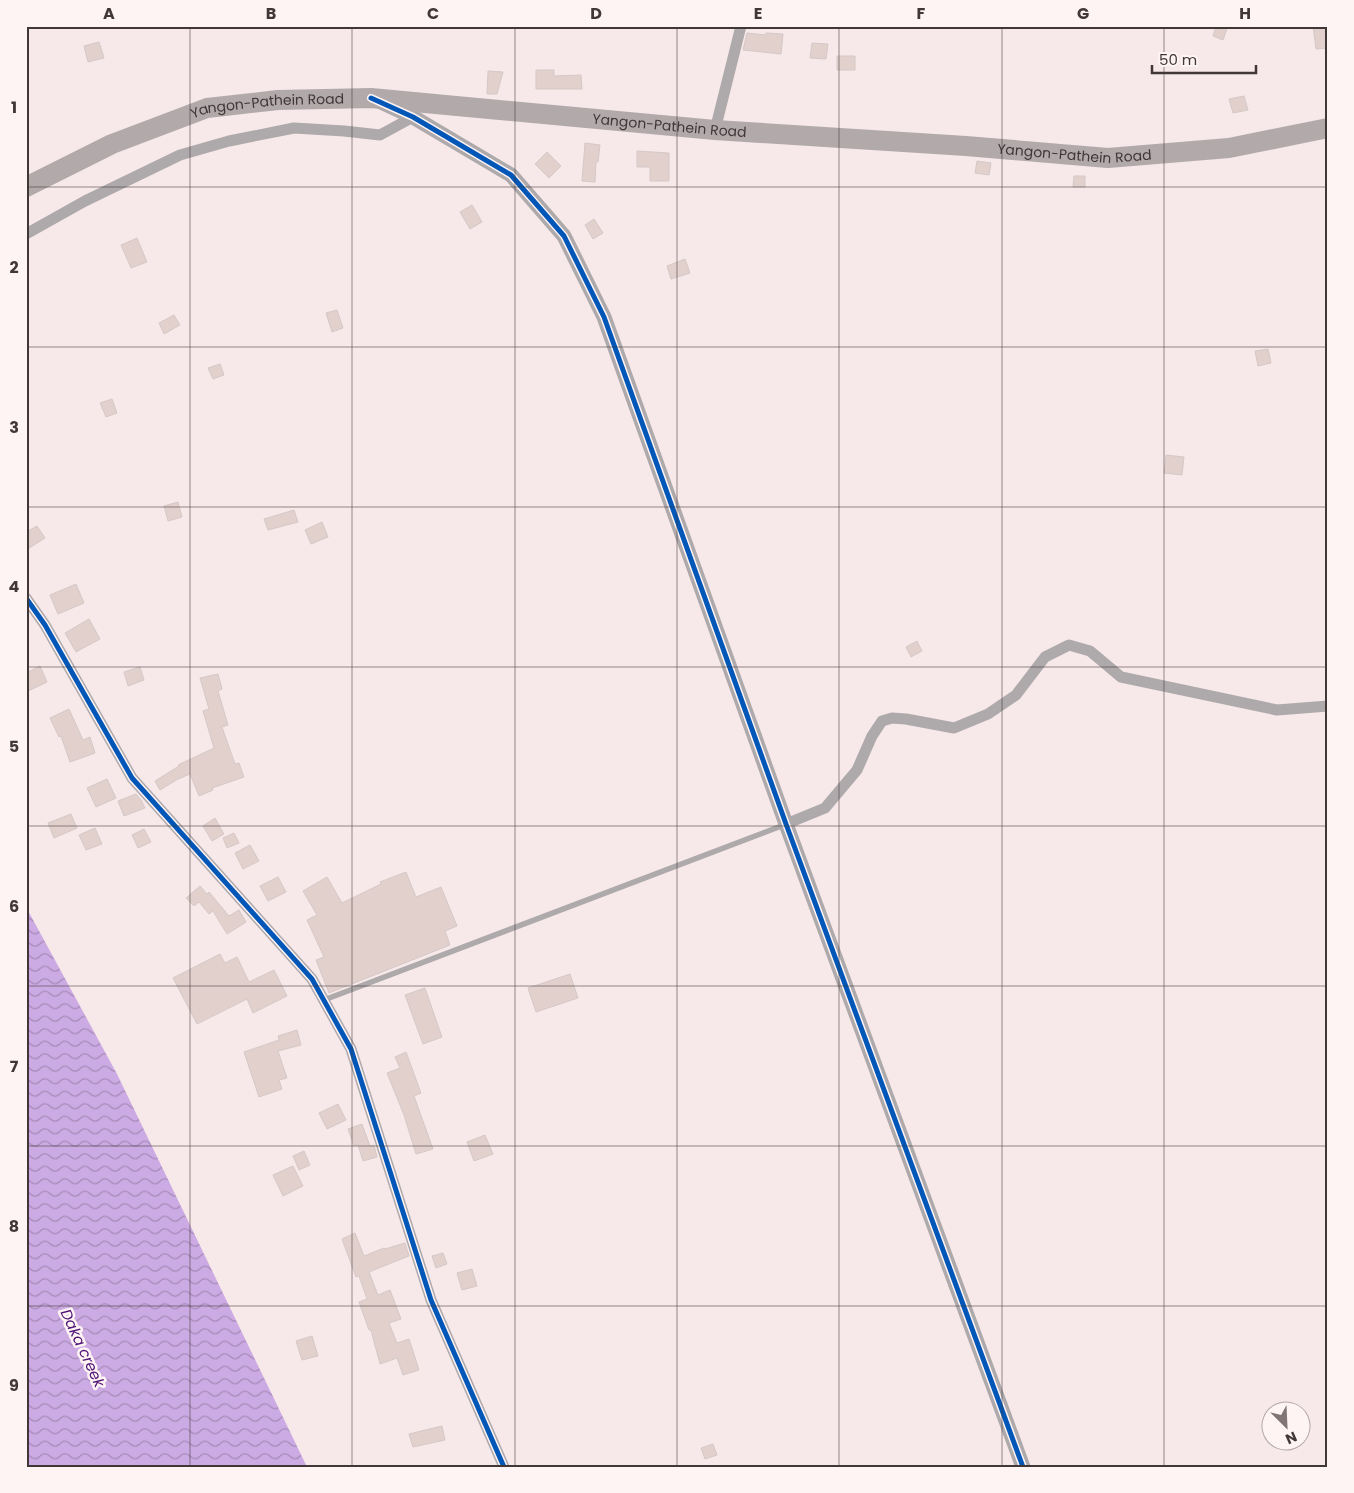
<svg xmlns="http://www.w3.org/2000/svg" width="1354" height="1493" font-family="Poppins,sans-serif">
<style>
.water{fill:url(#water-waves)}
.building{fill:#e1d0cc;stroke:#d4c9c7}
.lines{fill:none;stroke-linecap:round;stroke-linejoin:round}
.service{stroke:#aea9ab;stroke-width:5.5}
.minor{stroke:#aea9ab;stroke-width:11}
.tertiary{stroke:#aea9ab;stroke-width:15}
.trunk{stroke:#b2a9ab;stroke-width:20}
.cycleway-casing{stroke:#fff4f4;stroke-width:8}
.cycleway{stroke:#0057b8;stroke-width:5}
.grid{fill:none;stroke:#413737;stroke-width:1;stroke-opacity:0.55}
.labels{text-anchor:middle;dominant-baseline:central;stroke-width:5;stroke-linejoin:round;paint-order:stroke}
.street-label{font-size:14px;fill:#413737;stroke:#fff4f4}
.water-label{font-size:15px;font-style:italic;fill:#4f1376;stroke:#fff4f4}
.neatline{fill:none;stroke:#413737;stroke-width:2}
.grid-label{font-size:16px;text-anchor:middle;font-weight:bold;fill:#413737}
</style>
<defs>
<pattern id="water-waves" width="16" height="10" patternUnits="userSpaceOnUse" patternTransform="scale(1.25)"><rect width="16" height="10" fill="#ccaae3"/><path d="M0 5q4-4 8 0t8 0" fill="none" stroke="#a78bb9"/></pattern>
</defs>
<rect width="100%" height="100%" fill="#f7e8e9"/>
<path class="water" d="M26 907 117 1074 307 1467H26Z"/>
<path class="building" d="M1216 26H1228L1223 40 1213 36Z
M1313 26H1328V48L1316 49Z
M747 33 766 35V33L783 34 781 54 743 50Z
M99 42 104 58 88 62 84 46Z
M812 43 828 44 826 59 810 58Z
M837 56H855V70H837Z
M536 70H554V76L581 75 582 89H536Z
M488 71 503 72 497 94H487Z
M1244 96 1248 110 1233 113 1229 99Z
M585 143 600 145 598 162H596L595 182 582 181Z
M637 151 669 153V181H650V167H637Z
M547 152 561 166 549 178 535 164Z
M977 161 991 163 989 175 975 173Z
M1074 176H1085V187H1073Z
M472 205 482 222 470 229 460 212Z
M594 219 603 233 593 239 585 225Z
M137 238 147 262 131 268 121 245Z
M685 259 690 273 671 279 667 266Z
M337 310 343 328 332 332 326 313Z
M174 315 180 325 164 334 159 323Z
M1268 349 1271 363 1258 366 1255 351Z
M220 364 224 375 213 379 208 368Z
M112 399 117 413 106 417 100 403Z
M1166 455 1184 457 1182 475 1164 473Z
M178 502 182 517 168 521 164 506Z
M294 510 298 522 268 530 264 519Z
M322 522 328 537 311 544 305 530Z
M37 526 45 538 26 550V532Z
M76 584 84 603 58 614 50 595Z
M89 619 100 639 76 652 65 633Z
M917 641 922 651 911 657 906 647Z
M40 666 47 682 26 692V673Z
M140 667 144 680 128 686 124 672Z
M218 674 222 689 218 691 228 725 222 727 235 764 239 763 244 777 212 788 213 790 199 796 190 774 178 779 160 790 155 781 179 766 178 765 214 748 203 711 209 709 200 678Z
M69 709 83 740 90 737 95 753 70 762 61 736 59 737 50 718Z
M107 779 116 798 96 807 87 788Z
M136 794 141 800 145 808 124 816 118 801Z
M71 814 77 828 54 838 48 823Z
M215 818 224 834 212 841 203 826Z
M95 828 102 844 86 850 79 835Z
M144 829 151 842 138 848 132 835Z
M234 833 239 843 227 848 223 838Z
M250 845 259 861 243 869 235 853Z
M406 872 416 897 441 887 457 926 445 931 450 945 329 993 316 960 324 957 307 920 317 915 303 891 327 877 342 903 381 884 380 882Z
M278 877 286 892 268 901 260 886Z
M200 886 207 894 209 892 229 916 239 910 246 922 227 934 213 911 209 914 199 902 194 906 186 898Z
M220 954 225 963 237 957 249 982 274 970 287 996 253 1013 247 999 197 1024 173 978Z
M570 974 578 998 536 1012 528 988Z
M425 988 442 1037 423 1044 405 995Z
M297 1030 301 1045 278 1051 287 1078 279 1080 282 1089 259 1097 244 1052 279 1040 278 1036Z
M406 1052 421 1093 414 1096 433 1149 416 1154 404 1115 387 1073 400 1068 395 1057Z
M338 1104 346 1120 327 1129 319 1113Z
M362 1124 370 1146 374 1145 377 1157 363 1161 358 1145 354 1146 348 1129Z
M485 1135 493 1154 474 1161 467 1142Z
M304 1151 310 1165 299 1170 293 1156Z
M293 1166 303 1186 283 1196 273 1175Z
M355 1233 364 1256 384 1248 385 1249 405 1243 409 1256 369 1272 378 1295 390 1290 401 1319 389 1323 397 1343 409 1339 419 1370 403 1375 397 1358 380 1364 371 1330H369L359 1302 367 1299 359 1276 356 1277 342 1239Z
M443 1253 447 1264 436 1268 432 1256Z
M472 1269 477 1286 462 1290 457 1273Z
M312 1336 318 1356 302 1360 296 1341Z
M442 1426 445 1440 413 1447 409 1434Z
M713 1444 717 1455 705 1459 701 1448Z"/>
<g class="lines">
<path class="service" d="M324 1000 784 825"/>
<path class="minor" d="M715 130 741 26
M26 234 85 201 180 155 229 141 294 128 344 131 380 135 413 117
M26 598 45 625 132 778 312 979 351 1049 431 1300 504 1467
M786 824 825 808 857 770 872 736 882 721 892 718 906 719 954 728 988 714 1016 695 1045 657 1069 645 1090 651 1121 677 1277 710 1328 706"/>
<path class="tertiary" d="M381 102 413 117 511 175 564 236 604 317 786 824 1023 1467"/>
<path class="trunk" id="s1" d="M26 187 112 144 207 108 278 100 371 98 715 130 966 146 1108 158 1229 148 1328 128"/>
<defs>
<path id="cycleway" d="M371 98 413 117 511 175 564 236 604 317 786 824 1023 1467
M26 598 45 625 132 778 312 979 351 1049 431 1300 504 1467"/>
</defs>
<use href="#cycleway" class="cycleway-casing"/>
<use href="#cycleway" class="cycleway"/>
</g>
<path class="grid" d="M190 26V1467M352 26V1467M515 26V1467M677 26V1467M839 26V1467M1002 26V1467M1164 26V1467M26 187H1328M26 347H1328M26 507H1328M26 667H1328M26 826H1328M26 986H1328M26 1146H1328M26 1306H1328"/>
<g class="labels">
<g class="street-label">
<text stroke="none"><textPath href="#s1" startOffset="258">Yangon-Pathein Road</textPath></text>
<text stroke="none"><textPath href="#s1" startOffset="662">Yangon-Pathein Road</textPath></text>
<text stroke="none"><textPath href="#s1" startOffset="1068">Yangon-Pathein Road</textPath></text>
</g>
<g class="water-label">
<text transform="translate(83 1348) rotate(65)">Daka creek</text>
</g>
</g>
<rect width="1354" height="1493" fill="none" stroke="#fff4f4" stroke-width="55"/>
<g transform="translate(1286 1426) rotate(156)"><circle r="24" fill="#fff4f4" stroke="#b3a8a8"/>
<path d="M0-4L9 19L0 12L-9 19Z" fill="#817575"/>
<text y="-8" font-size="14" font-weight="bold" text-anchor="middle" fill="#413737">N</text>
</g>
<path d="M1152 65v8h104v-8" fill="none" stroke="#413737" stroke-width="2.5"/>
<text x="1159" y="65" font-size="15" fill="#413737" stroke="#fff4f4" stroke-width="4" paint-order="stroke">50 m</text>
<rect x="28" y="28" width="1298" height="1438" class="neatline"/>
<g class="grid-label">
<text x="109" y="19">A</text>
<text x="271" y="19">B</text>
<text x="433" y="19">C</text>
<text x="596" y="19">D</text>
<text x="758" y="19">E</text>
<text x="921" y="19">F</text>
<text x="1083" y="19">G</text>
<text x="1245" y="19">H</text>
<text x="14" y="113">1</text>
<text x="14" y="273">2</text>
<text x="14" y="433">3</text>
<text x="14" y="592">4</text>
<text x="14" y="752">5</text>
<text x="14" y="912">6</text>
<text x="14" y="1072">7</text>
<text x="14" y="1232">8</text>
<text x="14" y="1391">9</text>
</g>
</svg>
